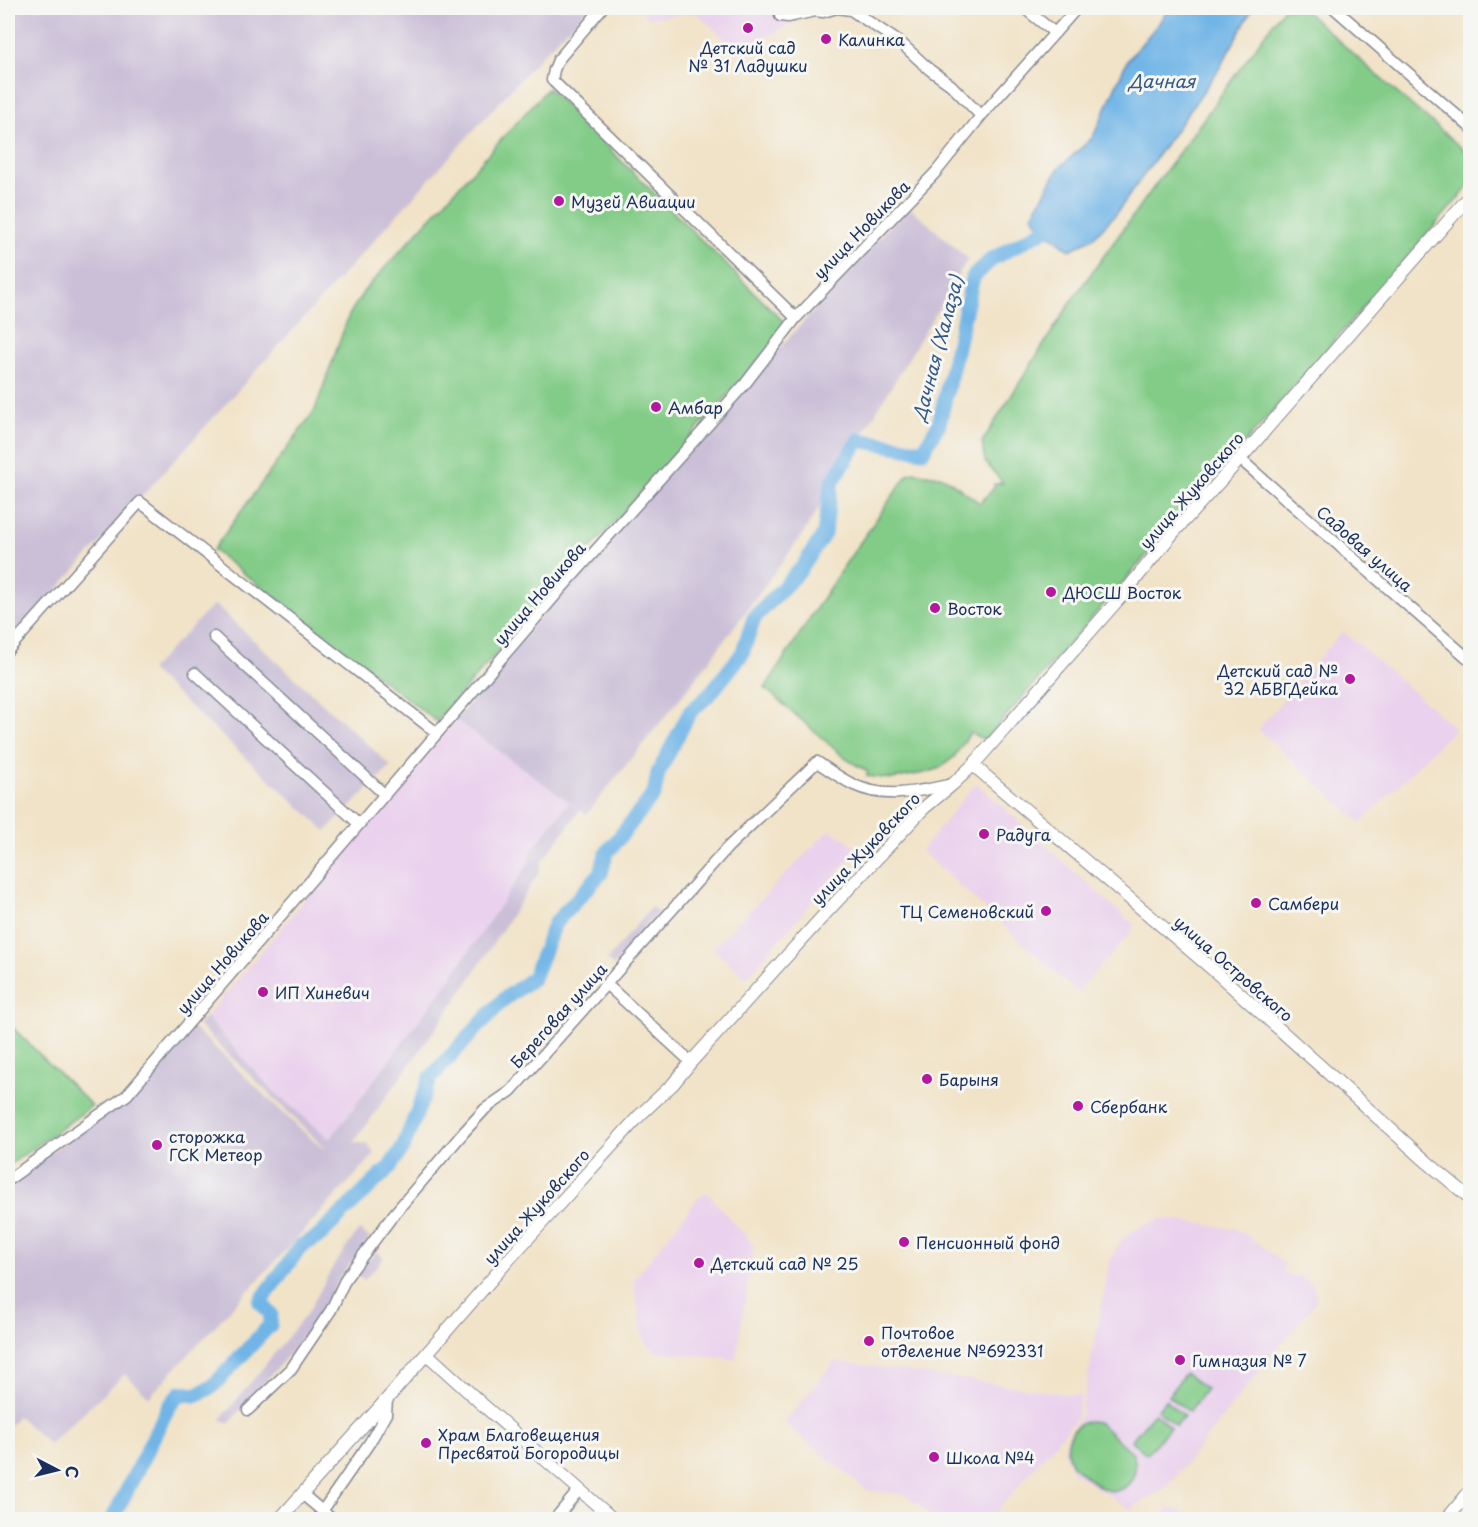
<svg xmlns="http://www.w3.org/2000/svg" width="1478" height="1527" font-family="'Playpen Sans',sans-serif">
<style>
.built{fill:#ead1ed}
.industrial{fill:#cabfd7}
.green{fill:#83cc88;stroke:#4f7e73;stroke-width:1.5}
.water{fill:#71b5e7;stroke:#4672a2;stroke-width:1.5}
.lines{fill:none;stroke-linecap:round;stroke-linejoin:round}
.river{stroke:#71b5e7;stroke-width:15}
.minor-casing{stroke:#868993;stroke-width:13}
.major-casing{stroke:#868993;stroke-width:14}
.minor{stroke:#fff;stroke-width:10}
.major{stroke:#fff;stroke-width:12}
.poi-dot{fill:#b5179e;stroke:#f6f6f2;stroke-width:2}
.labels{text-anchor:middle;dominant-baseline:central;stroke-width:6;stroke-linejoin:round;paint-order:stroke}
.poi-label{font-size:16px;fill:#1b2f5e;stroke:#f6f6f2;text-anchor:start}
.street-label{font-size:16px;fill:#1b2f5e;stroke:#f6f6f2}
.water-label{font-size:18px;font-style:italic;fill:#355787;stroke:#f6f6f2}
</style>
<rect width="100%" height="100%" fill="#f6f6f2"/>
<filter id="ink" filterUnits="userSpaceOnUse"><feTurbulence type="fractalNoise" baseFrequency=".0167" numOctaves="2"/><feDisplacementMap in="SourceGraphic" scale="12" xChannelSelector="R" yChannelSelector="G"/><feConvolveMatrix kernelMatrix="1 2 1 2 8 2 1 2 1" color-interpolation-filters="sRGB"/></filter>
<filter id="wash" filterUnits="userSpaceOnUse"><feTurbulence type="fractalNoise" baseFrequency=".008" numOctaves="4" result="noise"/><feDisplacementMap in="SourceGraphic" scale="24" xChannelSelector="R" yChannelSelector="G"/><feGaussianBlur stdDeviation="1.35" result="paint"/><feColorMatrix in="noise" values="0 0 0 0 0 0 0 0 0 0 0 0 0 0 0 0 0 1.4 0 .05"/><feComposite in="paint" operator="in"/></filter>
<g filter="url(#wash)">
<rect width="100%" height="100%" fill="#f1e3c8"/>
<path class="built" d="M637 8H805L793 14 796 21 736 54 721 35 696 13 649 18Z
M1343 631 1455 728 1361 823 1258 729Z
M456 720 569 802 532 850 528 864 450 979 330 1139 272 1090 206 1017Z
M976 783 1134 925 1130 934 1077 992 921 851Z
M829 830 843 837 858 849 746 978 713 948Z
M706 1192 754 1245 736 1359 656 1352 644 1341 633 1281 698 1198Z
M1161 1218 1235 1229 1244 1233 1285 1264 1283 1272 1289 1276 1299 1275 1312 1285 1316 1294V1301L1167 1487 1130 1509 1074 1473 1065 1456V1445L1069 1434 1080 1419 1110 1260 1121 1241 1132 1231Z
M835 1361 1081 1396 1077 1418 990 1519H935L906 1495 866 1490 784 1423Z
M1169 1508 1212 1519H1159Z"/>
<path class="industrial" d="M8 8H589L542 55 8 644Z
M908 206 968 259 803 534 697 677 586 815 580 810 542 861 539 873 461 993 354 1142 367 1144 375 1154 149 1397 125 1374 49 1444 18 1416 8 1427V1183L127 1097 191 1027 208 1041 297 1126 320 1146 326 1149 198 1025 206 1017 272 1090 330 1139 450 979 528 864 532 850 569 802 456 720 564 587Z
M214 604 391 766 326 831 150 670Z
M651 907 658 912 614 966 607 960Z
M359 1230 370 1238 340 1277 319 1320 228 1424 221 1419 309 1311 332 1268Z
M376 1252 384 1258 364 1280 357 1274Z"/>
<path class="green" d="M1284 8H1302L1396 92 1470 155V185L985 740 970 733 954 757 940 768 929 772 892 779 867 776V771L846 759 765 688 835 579 907 475 913 472 940 476 948 480 980 503 994 488V484L1003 483 985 462 982 442 1074 297Z
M548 88 789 327 436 721 213 550 315 410 349 315 364 291Z
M8 1023 92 1106 8 1166Z
M1185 1373 1206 1389 1189 1412 1168 1396Z
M1165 1400 1184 1416 1176 1426 1157 1410Z
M1154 1413 1170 1427 1147 1454 1131 1441Z
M1089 1421 1098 1422 1133 1454C1141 1473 1127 1498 1104 1489 1094 1485 1081 1472 1072 1465 1062 1448 1069 1425 1089 1421Z"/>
<path class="water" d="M1169 8H1253L1219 69 1116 214 1093 238 1070 250 1044 230 1032 216 1058 169 1093 137 1127 61 1159 23Z"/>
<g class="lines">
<path class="river" d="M112 1520 168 1408 180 1393 195 1395 212 1387 270 1325 271 1314 260 1302 301 1246 318 1237 389 1168 403 1147 431 1077 503 1000 533 978 555 923 601 873 606 854 654 794 658 773 690 712 709 695 742 654 754 618 801 569 824 534 832 482 859 440 923 451 939 424 973 277 992 259 1044 230 1054 212"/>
</g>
</g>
<g filter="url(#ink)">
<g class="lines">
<defs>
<path id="minor" d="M602 8 558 60 554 70 552 80 796 318
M1024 8 1055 33
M1334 8 1470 127
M780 16 788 17 815 11 823 12 837 8 851 10 902 44 930 70 951 85 981 116
M1240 459 1470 660
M214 637 385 795
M8 650 140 502 437 733
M195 673 359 824
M606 984 691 1062
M8 1180 127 1095 560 590 745 384 796 318 936 172 981 116 1077 8
M248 1410 291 1369 331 1310 346 1278 394 1214 464 1132 485 1109 511 1091 728 847 817 762C829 770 841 779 854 785 886 800 920 791 953 784
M302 1494 333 1520
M323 1510 370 1442 386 1414 387 1399
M554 1520 579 1490"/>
<path id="major" d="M973 765 1218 974 1427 1162 1470 1198
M427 1354 483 1405 614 1520
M279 1520 387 1399 511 1257 639 1116 673 1084 691 1062 824 915 924 808 953 784 973 765 1125 592 1173 533 1240 459 1470 196
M1446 1520 1470 1491"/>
</defs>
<use href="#minor" class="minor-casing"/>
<use href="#major" class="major-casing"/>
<use href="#minor" class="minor"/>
<use href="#major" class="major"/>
</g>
</g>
<g class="poi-dot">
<circle cx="748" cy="28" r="6"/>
<circle cx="826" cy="39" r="6"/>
<circle cx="559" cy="201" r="6"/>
<circle cx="656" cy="407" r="6"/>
<circle cx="1051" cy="592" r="6"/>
<circle cx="935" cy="608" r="6"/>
<circle cx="1350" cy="679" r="6"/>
<circle cx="984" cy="834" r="6"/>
<circle cx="1256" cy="903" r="6"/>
<circle cx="1046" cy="911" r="6"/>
<circle cx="263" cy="992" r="6"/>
<circle cx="927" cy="1079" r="6"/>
<circle cx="1078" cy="1106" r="6"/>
<circle cx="157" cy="1145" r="6"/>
<circle cx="904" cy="1242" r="6"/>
<circle cx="699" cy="1263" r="6"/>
<circle cx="869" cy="1341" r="6"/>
<circle cx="1180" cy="1360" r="6"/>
<circle cx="426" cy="1443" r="6"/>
<circle cx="934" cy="1457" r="6"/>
</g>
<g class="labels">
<g class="poi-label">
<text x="838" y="39">Калинка</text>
<text x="748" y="47" text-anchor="middle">Детский сад<tspan x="748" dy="18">№ 31 Ладушки</tspan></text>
<text x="571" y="201">Музей Авиации</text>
<text x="668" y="407">Амбар</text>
<text x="1063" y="592">ДЮСШ Восток</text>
<text x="947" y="608">Восток</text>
<text x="1338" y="670" text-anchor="end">Детский сад №<tspan x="1338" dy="18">32 АБВГДейка</tspan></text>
<text x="996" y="834">Радуга</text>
<text x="1268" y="903">Самбери</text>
<text x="1034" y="911" text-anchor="end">ТЦ Семеновский</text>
<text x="275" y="992">ИП Хиневич</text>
<text x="939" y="1079">Барыня</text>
<text x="1090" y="1106">Сбербанк</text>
<text x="169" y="1136">сторожка<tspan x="169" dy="18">ГСК Метеор</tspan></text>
<text x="916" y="1242">Пенсионный фонд</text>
<text x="711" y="1263">Детский сад № 25</text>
<text x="881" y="1332">Почтовое<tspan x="881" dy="18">отделение №692331</tspan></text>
<text x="1192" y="1360">Гимназия № 7</text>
<text x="438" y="1434">Храм Благовещения<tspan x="438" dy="18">Пресвятой Богородицы</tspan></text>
<text x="946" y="1457">Школа №4</text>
</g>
<g class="street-label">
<text transform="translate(861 229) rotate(-46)">улица Новикова</text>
<text transform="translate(1191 490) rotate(-49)">улица Жуковского</text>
<text transform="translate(1365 548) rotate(41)">Садовая улица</text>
<text transform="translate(539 593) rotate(-49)">улица Новикова</text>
<text transform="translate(865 848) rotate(-46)">улица Жуковского</text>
<text transform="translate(222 962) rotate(-49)">улица Новикова</text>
<text transform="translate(1234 968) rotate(41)">улица Островского</text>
<text transform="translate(558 1015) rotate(-48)">Береговая улица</text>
<text transform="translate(536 1206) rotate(-48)">улица Жуковского</text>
</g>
<g class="water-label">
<text x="1162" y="80">Дачная</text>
<text transform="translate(937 348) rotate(-75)">Дачная (Халаза)</text>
</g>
</g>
<rect width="1478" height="1527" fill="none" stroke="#f6f6f2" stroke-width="30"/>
<g transform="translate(57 1470) rotate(97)" stroke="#f6f6f2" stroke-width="4.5" paint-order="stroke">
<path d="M0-4.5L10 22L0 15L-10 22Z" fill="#1b2f5e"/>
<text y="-9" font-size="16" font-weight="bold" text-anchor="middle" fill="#1b2f5e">С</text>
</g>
</svg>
